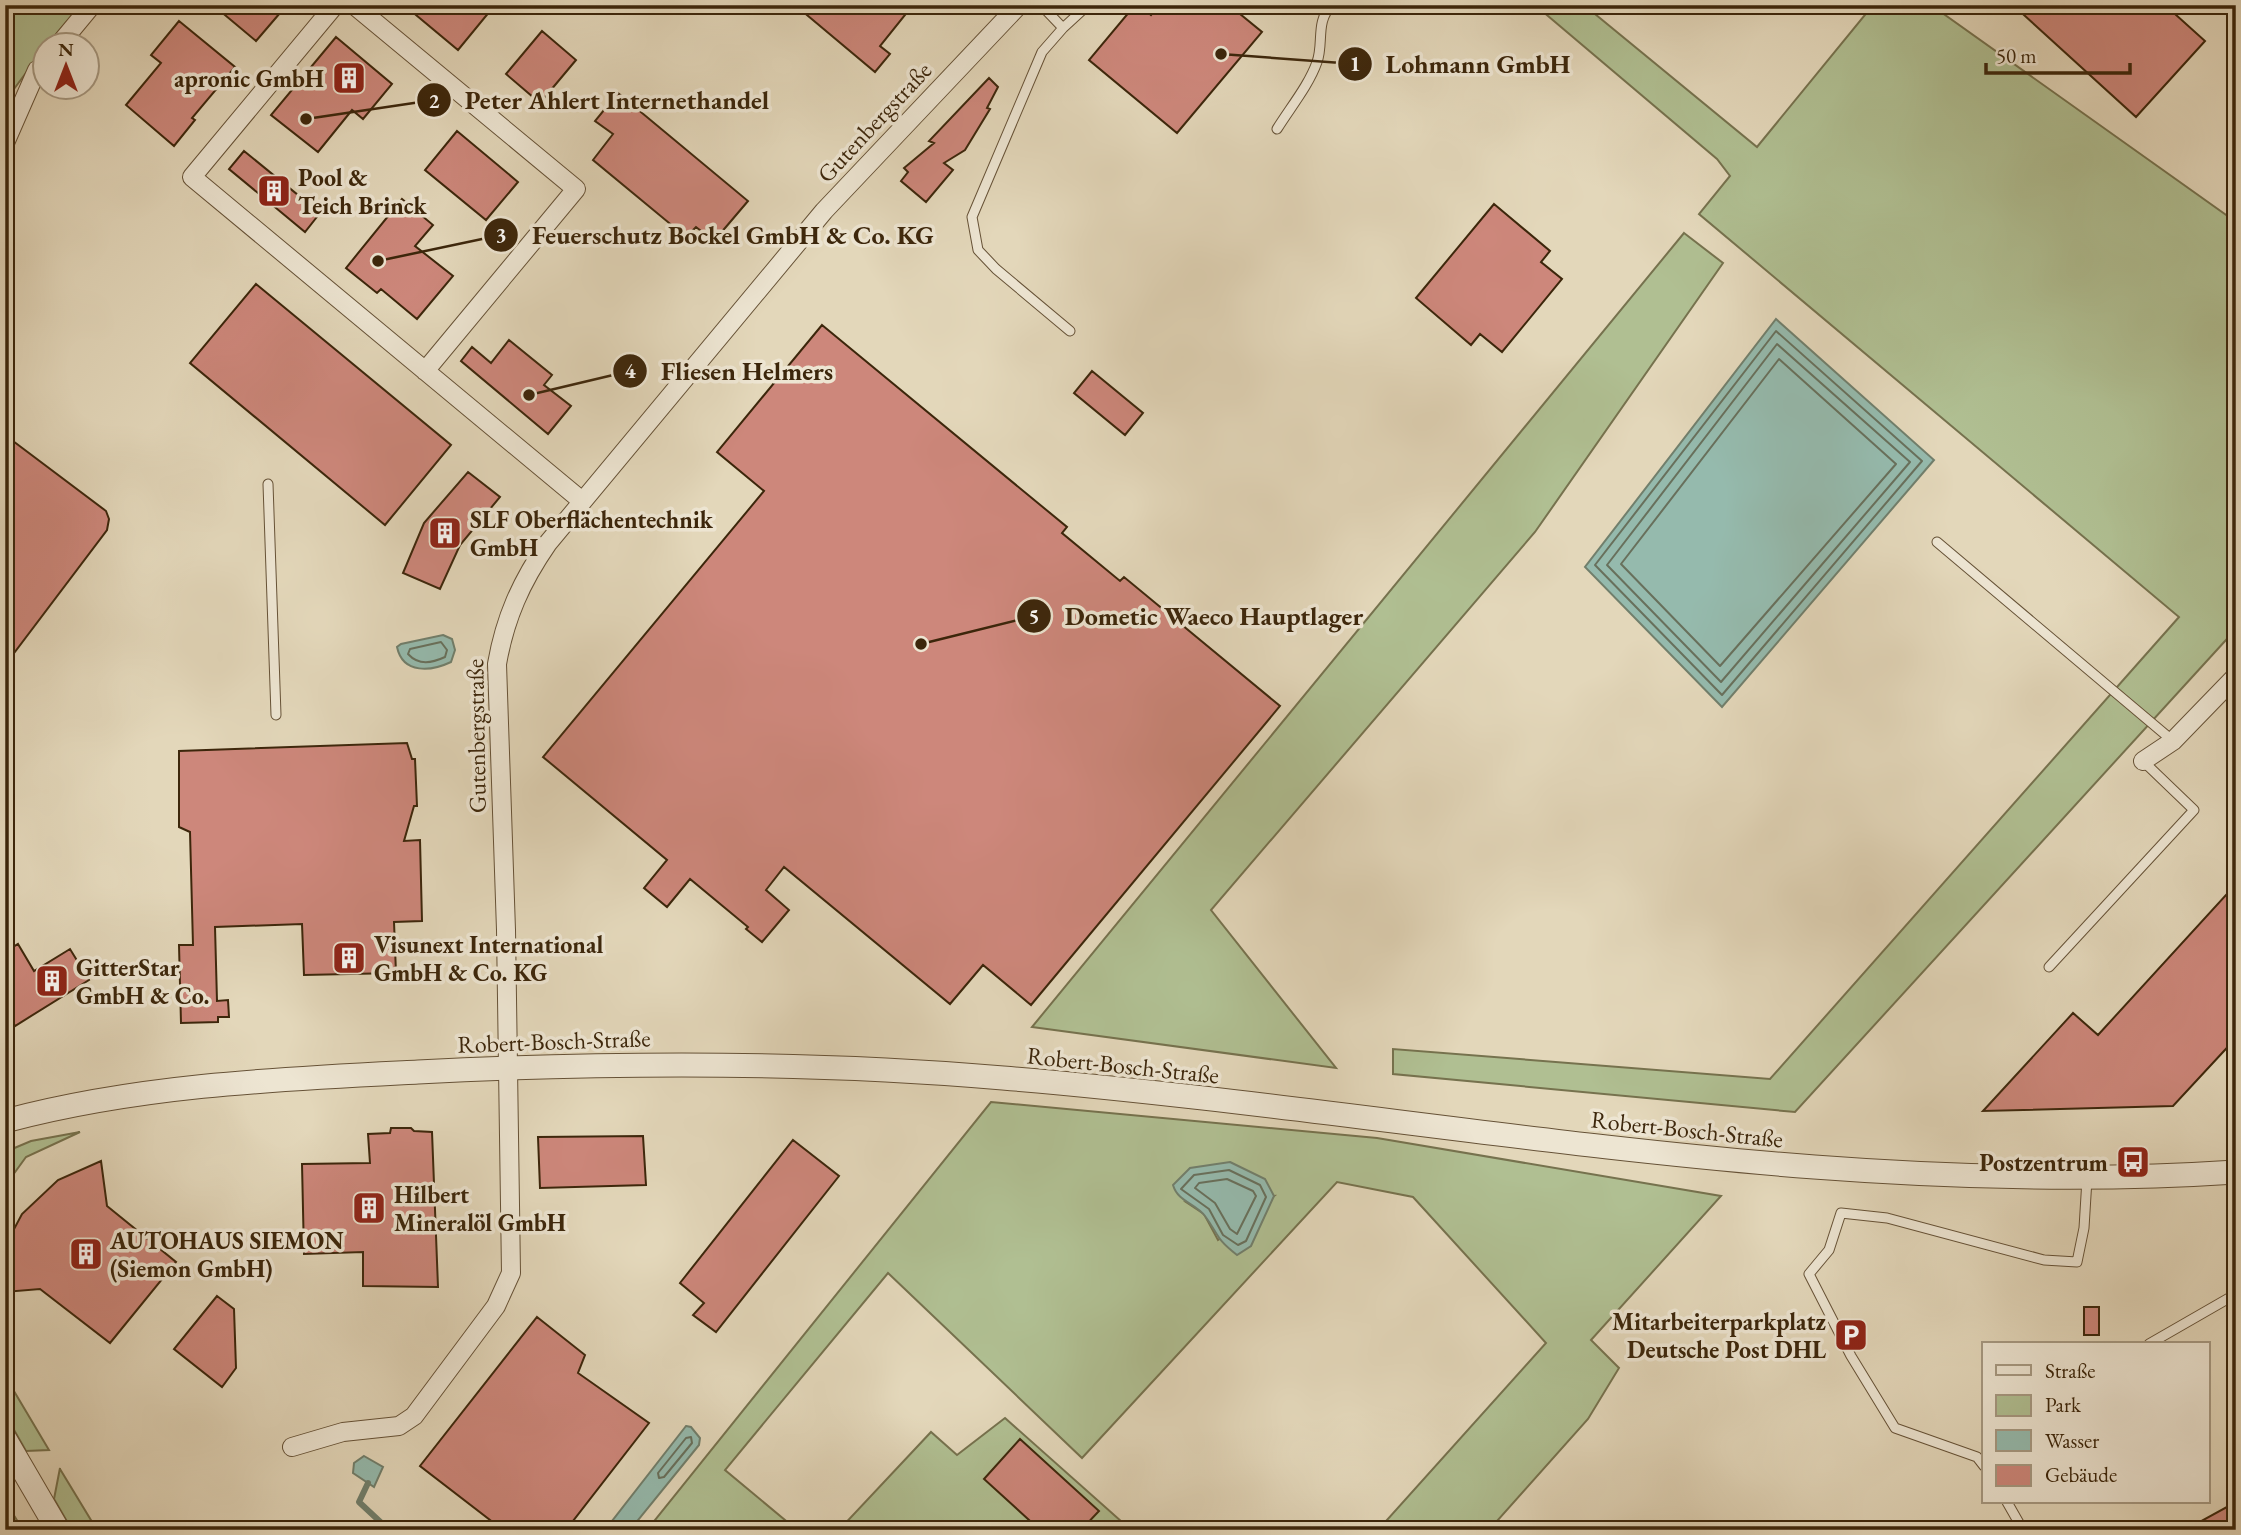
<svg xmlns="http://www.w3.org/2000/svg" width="2241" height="1535" font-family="'EB Garamond',serif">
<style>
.green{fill:#b0bf92;stroke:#76724e;stroke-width:2;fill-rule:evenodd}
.water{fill:#95baad;stroke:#717f6c;stroke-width:2}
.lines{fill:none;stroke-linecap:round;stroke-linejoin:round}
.shore{stroke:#68705c;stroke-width:2}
.stream{stroke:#717f6c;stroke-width:6}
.building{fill:#cd877b;stroke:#3c260b;stroke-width:2}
.service-casing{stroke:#665237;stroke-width:11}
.minor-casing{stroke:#665237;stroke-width:20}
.tertiary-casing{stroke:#665237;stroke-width:25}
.service{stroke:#ede5d2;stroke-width:9}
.minor{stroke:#ede5d2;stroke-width:18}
.tertiary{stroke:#ede5d2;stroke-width:23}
.labels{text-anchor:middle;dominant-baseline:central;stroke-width:7;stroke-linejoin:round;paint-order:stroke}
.poi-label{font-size:24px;font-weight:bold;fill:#3c260b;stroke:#ede5d2;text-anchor:start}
.street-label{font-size:24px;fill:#3c260b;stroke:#ede5d2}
.leader{fill:none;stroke:#3c260b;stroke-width:2.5}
.callout-dot{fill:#3c260b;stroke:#ede5d2;stroke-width:2.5}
.mark-label{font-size:21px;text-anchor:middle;font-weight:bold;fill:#fff}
.callout-label{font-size:26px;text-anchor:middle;font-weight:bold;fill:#3c260b;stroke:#ede5d2;stroke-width:7;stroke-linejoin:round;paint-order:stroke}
</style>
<rect width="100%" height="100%" fill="#e3d7ba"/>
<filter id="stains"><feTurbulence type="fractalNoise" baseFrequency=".00286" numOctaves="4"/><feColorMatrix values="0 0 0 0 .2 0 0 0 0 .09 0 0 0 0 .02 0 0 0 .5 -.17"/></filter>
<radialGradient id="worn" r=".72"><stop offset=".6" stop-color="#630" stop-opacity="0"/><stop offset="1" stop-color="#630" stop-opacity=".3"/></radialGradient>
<path class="green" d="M5 5H81L46 46 5 101Z
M1535 5H1584L1757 147 1873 5H1931L2236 222V629L1795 1112 1393 1074V1049L1770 1079 2179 617 1699 214 1730 176 1717 159Z
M1684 233 1723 263 1535 532 1211 910 1336 1068 1032 1027Z
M991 1102 1377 1138 1721 1196 1591 1340 1619 1368 1588 1419 1489 1530H1378L1546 1343 1413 1197 1337 1182 1082 1458 888 1273 725 1470 797 1530H647ZM1274 1196 1218 1240 1204 1214 1186 1202Z
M80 1132 26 1157 5 1186V1152L31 1141Z
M5 1376 49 1450 26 1451 5 1414Z
M1005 1418 1131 1530H839L931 1432 957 1455Z
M60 1468V1469L97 1530H72L54 1499Z
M5 1501 23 1530H5Z"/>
<path class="water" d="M1776 319 1934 460 1722 707 1585 567Z
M443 635 452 639 455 650 451 662C432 671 403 675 397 647L401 644Z
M1230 1162 1265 1179 1274 1196 1251 1246 1237 1255C1215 1238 1219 1235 1205 1216 1195 1203 1178 1202 1173 1185L1190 1168Z
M686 1426 691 1427 700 1438 699 1445 630 1530H605Z
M364 1456 383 1467 374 1487 353 1473 354 1463Z"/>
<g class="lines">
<path class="shore" d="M1776 331 1922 461 1722 695 1595 565Z
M1777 344 1910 462 1721 682 1607 565Z
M1779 359 1896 464 1720 666 1621 564Z
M441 642 447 650 445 657C432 663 419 666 408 654L410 649Z
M1229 1170 1260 1185 1266 1197 1246 1241 1238 1245 1223 1235 1209 1209 1181 1189 1194 1175Z
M1227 1179 1253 1191 1256 1196 1237 1234 1230 1229 1215 1203 1195 1188 1199 1183Z
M686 1438 691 1437 692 1443 664 1477 659 1478 658 1473Z"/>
<path class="stream" d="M368 1483 359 1502 389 1530"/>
</g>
<path class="building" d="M213 5H271L280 13 256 41Z
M404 5H495L458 50Z
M795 5H913L880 46 890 54 875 72Z
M1135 5H1140L1151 15 1159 5H1229L1262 32 1177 133 1089 60Z
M2013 5H2165L2205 41 2136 117Z
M179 21 235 67 192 118 195 120 174 146 126 105 161 63 151 55Z
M542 31 576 60 540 103 506 74Z
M336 37 392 84 363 119 352 110 318 152 271 115Z
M989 78 998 87 987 108 990 109 965 150 944 163 953 170 926 202 901 181 908 172 904 168 934 143 929 141Z
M618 93 748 201 714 241 696 227 686 237 593 160 613 134 595 121Z
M457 131 518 182 486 220 425 170Z
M244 151 320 213 305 232 229 169Z
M402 199 433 225 415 246 453 276 417 319 381 289 377 293 346 268Z
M1494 204 1550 251 1541 262 1562 279 1502 352 1480 334 1471 345 1416 298Z
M256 284 451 445 385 525 190 363Z
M822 325 1067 527 1062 533 1120 581 1124 577 1280 706 1031 1005 983 965 950 1004 784 867 766 890 789 910 762 942 746 929 748 927 690 879 667 907 644 888 667 860 543 757 764 491 717 452Z
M509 340 552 375 544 385 571 406 548 434 461 361 472 347 491 363Z
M1092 371 1143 413 1125 435 1074 393Z
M5 435 106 511 109 519 107 530 5 665Z
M468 472 500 497 460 545 440 589 403 573 424 523Z
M407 743 412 759H415L417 806H414L404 841 420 840 422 921 394 922 396 973 304 975 302 924 215 927 217 1001 228 1000 229 1017H218V1022L181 1023 179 945H193L190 832 179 827V751Z
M2236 884V1038L2173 1106 1983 1111 2073 1013 2098 1035Z
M18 944 34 971 70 949 89 980 15 1026 5 1010V952Z
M391 1128H411L414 1131 432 1132 438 1287 363 1286V1252L304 1254 302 1164 370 1163 368 1134 390 1133Z
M643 1136 646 1185 540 1188 538 1137Z
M793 1140 839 1176 716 1332 693 1315 704 1303 680 1283Z
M101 1161 107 1206 176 1262 110 1343 40 1289 5 1292V1246L22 1214 58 1180Z
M217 1296 234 1309 236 1368 222 1387 174 1349Z
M2084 1307H2099V1335H2084Z
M537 1317 585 1355 578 1373 649 1423 566 1530H503L420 1466Z
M1020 1439 1099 1511 1081 1530H1040L984 1479Z
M2236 1502V1530H2185Z"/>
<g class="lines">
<defs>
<path id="service" d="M1041 5 1063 28 1042 52 972 217 978 250 996 269 1070 331
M1063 28 1088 5
M1277 129C1290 108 1309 85 1317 62 1324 43 1315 21 1332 5
M268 484 276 715
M1937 542 2173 741
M2049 967 2194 810 2143 761
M2149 1344 2236 1294
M1984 1466 1977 1457 1895 1428 1851 1356 1809 1274 1829 1250 1841 1213 1887 1218 2044 1260 2077 1262 2084 1228 2087 1179
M2007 1502 2023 1530"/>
<path id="minor" d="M335 5 192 177 582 501
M354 5 576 189 425 371
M58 46 92 5
M5 143 37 70
M2143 761 2173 741 2236 676
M292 1447 343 1432 399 1426 414 1416 496 1306 511 1273 506 930 497 664C505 618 521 582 548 543L824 211 1019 5"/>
<path id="tertiary" d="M5 1121C139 1085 280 1079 418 1072 613 1062 808 1061 1003 1078 1417 1112 1818 1200 2236 1172
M5 1439 58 1530"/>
</defs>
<use href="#service" class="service-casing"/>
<use href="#minor" class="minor-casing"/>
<use href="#tertiary" class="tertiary-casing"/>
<use href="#service" class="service"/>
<use href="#minor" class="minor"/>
<use href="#tertiary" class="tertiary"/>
</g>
<defs>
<symbol id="building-square" viewBox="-11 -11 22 22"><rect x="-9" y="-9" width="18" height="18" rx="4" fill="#8f2418" stroke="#ede5d2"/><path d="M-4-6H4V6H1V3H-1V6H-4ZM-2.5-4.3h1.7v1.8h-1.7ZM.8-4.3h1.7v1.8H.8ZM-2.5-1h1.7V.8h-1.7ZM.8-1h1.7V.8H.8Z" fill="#fff"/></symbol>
<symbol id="bus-square" viewBox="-11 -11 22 22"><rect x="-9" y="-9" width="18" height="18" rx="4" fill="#8f2418" stroke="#ede5d2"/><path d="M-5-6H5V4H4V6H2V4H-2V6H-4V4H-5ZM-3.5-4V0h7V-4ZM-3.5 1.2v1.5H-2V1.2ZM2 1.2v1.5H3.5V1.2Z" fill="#fff"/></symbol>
<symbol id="parking-square" viewBox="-11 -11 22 22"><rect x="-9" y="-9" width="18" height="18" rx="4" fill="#8f2418" stroke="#ede5d2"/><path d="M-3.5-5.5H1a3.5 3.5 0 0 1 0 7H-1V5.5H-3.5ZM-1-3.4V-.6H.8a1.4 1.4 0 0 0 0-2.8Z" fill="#fff"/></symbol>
</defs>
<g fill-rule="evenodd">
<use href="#building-square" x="330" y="59" width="38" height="38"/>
<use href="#building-square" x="255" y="172" width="38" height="38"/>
<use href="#building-square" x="426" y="514" width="38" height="38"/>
<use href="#building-square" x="330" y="939" width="38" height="38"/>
<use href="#building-square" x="33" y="962" width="38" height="38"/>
<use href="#bus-square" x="2114" y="1143" width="38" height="38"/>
<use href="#building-square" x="350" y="1189" width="38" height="38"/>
<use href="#building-square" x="67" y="1235" width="38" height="38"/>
<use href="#parking-square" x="1832" y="1316" width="38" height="38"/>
</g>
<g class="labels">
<g class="poi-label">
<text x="324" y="78" text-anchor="end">apronic GmbH</text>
<text x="298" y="177">Pool &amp;<tspan x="298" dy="28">Teich Brinck</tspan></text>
<text x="470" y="519">SLF Oberflächentechnik<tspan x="470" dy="28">GmbH</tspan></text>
<text x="374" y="944">Visunext International<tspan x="374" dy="28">GmbH &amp; Co. KG</tspan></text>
<text x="76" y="967">GitterStar<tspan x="76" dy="28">GmbH &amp; Co.</tspan></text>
<text x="2108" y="1162" text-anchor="end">Postzentrum</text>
<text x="394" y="1194">Hilbert<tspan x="394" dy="28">Mineralöl GmbH</tspan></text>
<text x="110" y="1240">AUTOHAUS SIEMON<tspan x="110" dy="28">(Siemon GmbH)</tspan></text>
<text x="1826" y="1321" text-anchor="end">Mitarbeiterparkplatz<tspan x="1826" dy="28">Deutsche Post DHL</tspan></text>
</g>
<g class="street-label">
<text transform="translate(874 122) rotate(-47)">Gutenbergstraße</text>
<text transform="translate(476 736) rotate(-91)">Gutenbergstraße</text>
<text transform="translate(554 1041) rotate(-2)">Robert-Bosch-Straße</text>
<text transform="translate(1123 1065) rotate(6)">Robert-Bosch-Straße</text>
<text transform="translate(1687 1129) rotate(6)">Robert-Bosch-Straße</text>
</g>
</g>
<path class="leader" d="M1221 54L1355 64M306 119L434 100M378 261L501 235M529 395L630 371M921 644L1034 616"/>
<g class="callout-dot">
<circle cx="1221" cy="54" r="7"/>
<circle cx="306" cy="119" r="7"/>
<circle cx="378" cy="261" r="7"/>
<circle cx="529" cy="395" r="7"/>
<circle cx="921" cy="644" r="7"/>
<circle cx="1355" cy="64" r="18"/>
<circle cx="434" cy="100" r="18"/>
<circle cx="501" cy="235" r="18"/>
<circle cx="630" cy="371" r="18"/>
<circle cx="1034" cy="616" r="18"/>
</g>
<g class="mark-label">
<text x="1355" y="71">1</text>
<text x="434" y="108">2</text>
<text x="501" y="242">3</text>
<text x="630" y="378">4</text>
<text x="1034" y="623">5</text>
</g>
<g class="callout-label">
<text x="1478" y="73">Lohmann GmbH</text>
<text x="617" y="109">Peter Ahlert Internethandel</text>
<text x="733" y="244">Feuerschutz Bockel GmbH &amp; Co. KG</text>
<text x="747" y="380">Fliesen Helmers</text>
<text x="1214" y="625">Dometic Waeco Hauptlager</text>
</g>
<rect width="2241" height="1535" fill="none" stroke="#e3d7ba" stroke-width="28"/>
<rect x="7" y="7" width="2227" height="1521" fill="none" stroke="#3c260b" stroke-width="3.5"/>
<rect x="14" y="14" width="2213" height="1507" fill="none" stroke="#3c260b" stroke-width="2"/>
<rect x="1982" y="1342" width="228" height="161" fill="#ede5d2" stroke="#a69982" stroke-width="2"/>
<rect x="1996" y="1365" width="35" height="10" fill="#ede5d2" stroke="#a69982" stroke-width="2"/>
<text x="2045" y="1378" font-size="21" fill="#3c260b">Straße</text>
<rect x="1996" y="1395" width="35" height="21" fill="#b0bf92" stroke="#a69982" stroke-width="2"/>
<text x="2045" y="1412" font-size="21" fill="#3c260b">Park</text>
<rect x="1996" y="1430" width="35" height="21" fill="#95baad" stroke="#a69982" stroke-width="2"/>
<text x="2045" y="1448" font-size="21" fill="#3c260b">Wasser</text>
<rect x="1996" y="1465" width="35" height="21" fill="#cd877b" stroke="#a69982" stroke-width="2"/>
<text x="2045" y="1482" font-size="21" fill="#3c260b">Gebäude</text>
<g transform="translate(66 66)"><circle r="33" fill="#ede5d2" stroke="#a69982" stroke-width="2"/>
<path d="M0-5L12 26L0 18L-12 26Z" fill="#8f2418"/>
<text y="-10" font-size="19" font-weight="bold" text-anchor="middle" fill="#3c260b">N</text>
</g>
<path d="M1986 63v10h144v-10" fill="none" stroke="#3c260b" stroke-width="3.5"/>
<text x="1996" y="63" font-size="21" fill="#3c260b" stroke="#ede5d2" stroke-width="5" paint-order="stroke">50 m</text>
<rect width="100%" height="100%" filter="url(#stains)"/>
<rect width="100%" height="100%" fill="url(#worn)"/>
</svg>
